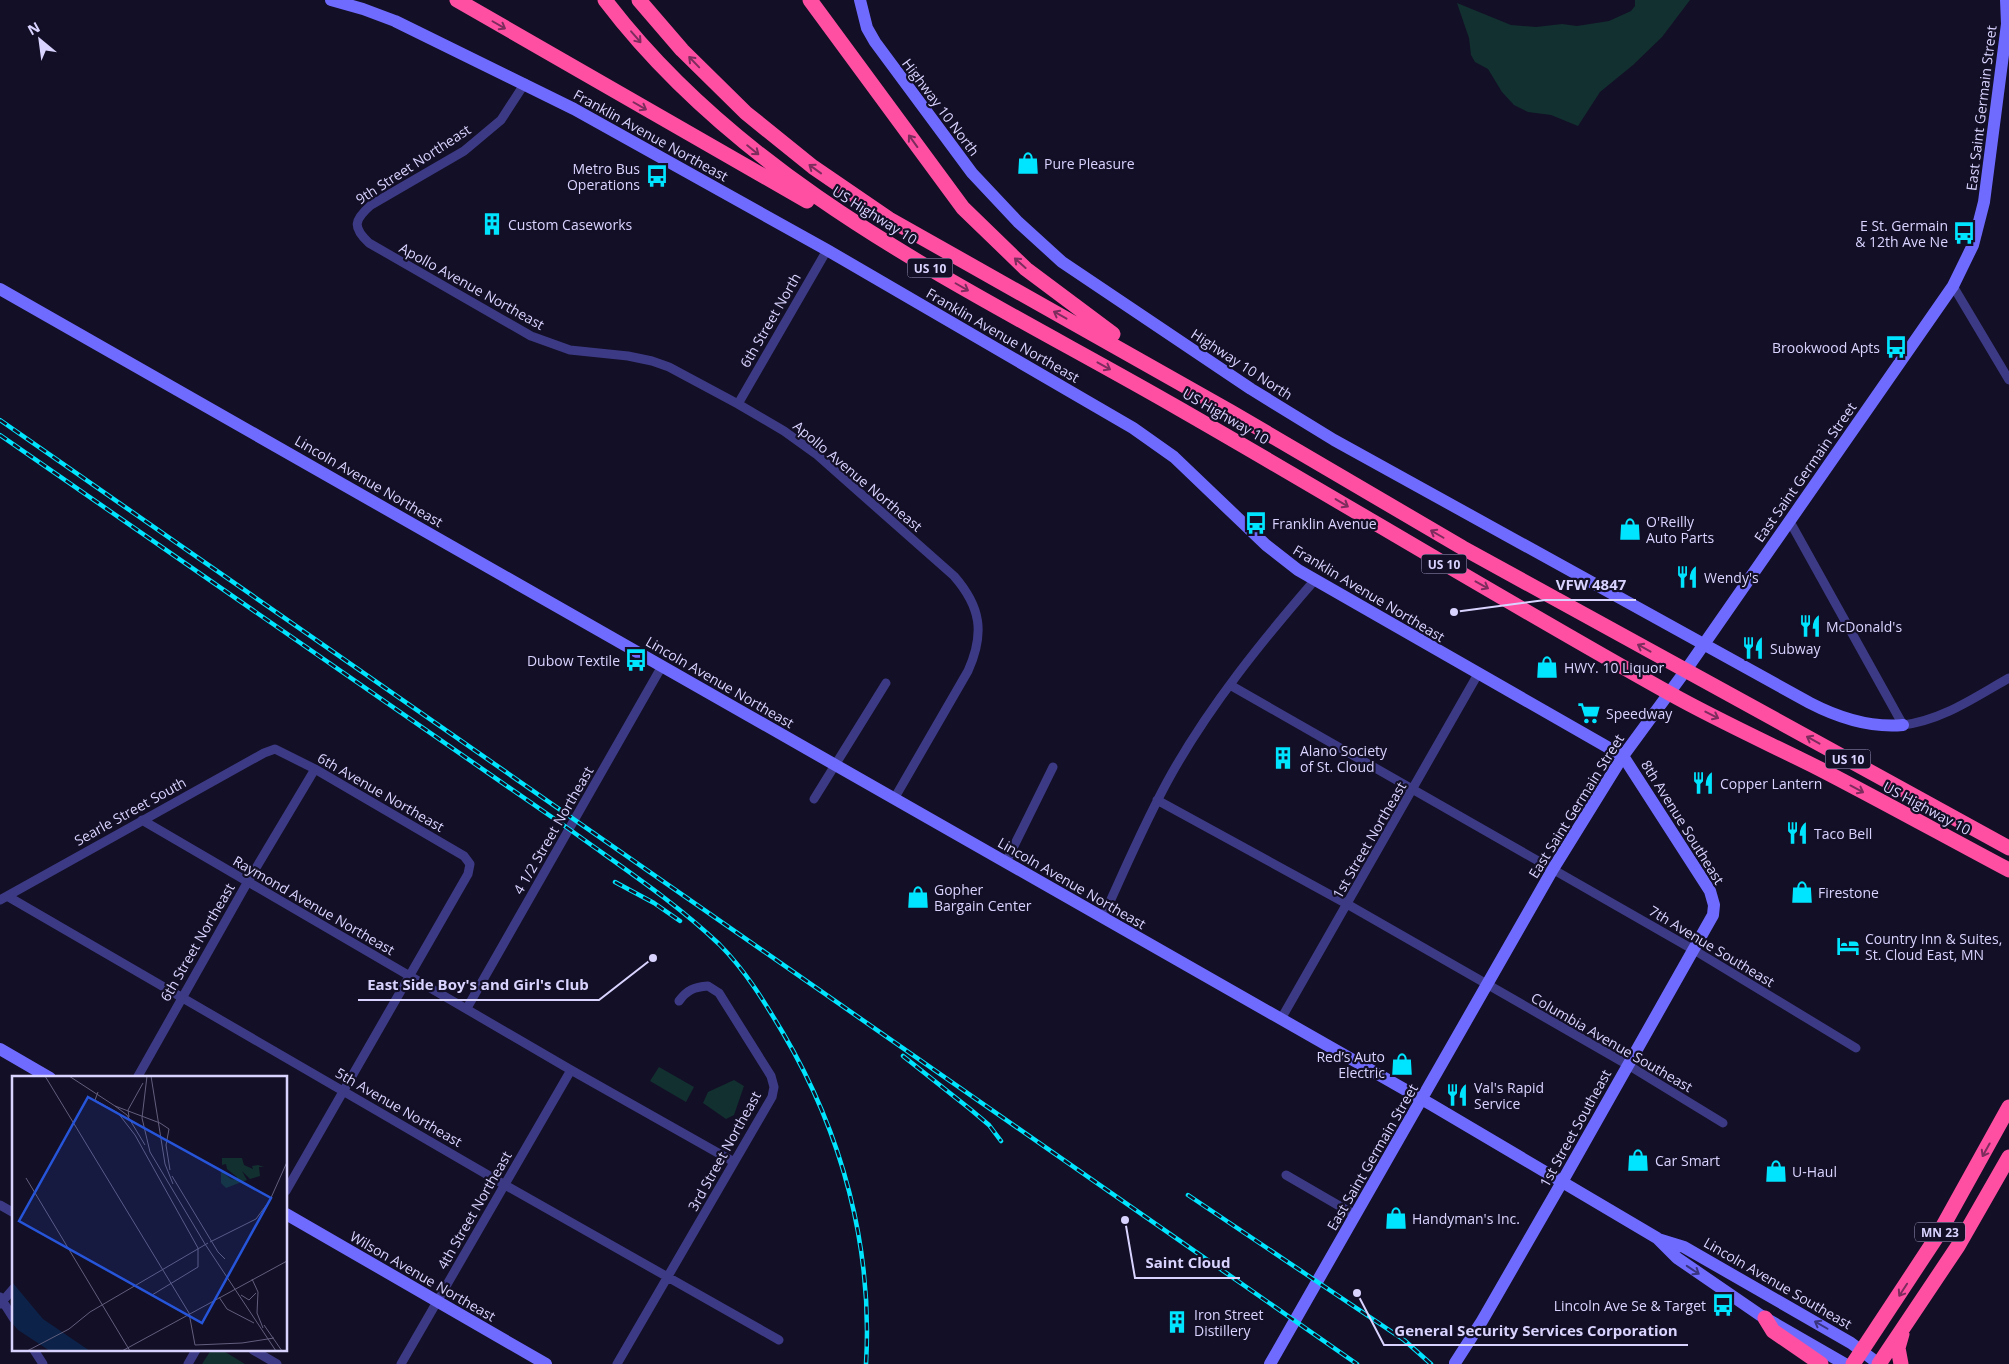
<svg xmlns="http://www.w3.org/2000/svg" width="2009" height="1364" font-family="'Open Sans',sans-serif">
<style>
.green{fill:#12302f}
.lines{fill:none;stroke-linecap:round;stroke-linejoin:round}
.street{stroke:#3d3a85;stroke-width:9}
.secondary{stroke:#6f6bff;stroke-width:12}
.highway{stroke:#ff4fa3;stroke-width:15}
.rail-casing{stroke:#00e5ff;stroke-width:4.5}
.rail{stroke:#130f26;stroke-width:2.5;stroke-dasharray:8;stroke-linecap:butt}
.oneway{stroke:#7d2c5e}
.oneway2{stroke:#38347d}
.labels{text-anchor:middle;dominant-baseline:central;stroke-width:4.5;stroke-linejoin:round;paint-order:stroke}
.shield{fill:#130f26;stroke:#9e99be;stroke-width:1}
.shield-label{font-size:12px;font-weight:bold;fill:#d9d4ff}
.street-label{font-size:14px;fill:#d9d4ff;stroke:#130f26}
.poi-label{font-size:14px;fill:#d9d4ff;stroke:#130f26;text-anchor:start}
.inset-road{fill:none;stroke:#625e7d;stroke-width:1}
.view{fill:#2655da;fill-opacity:0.15;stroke:#2655da;stroke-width:2.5}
.inset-edge{fill:none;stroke:#d9d4ff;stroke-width:2.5}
.leader{fill:none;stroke:#d9d4ff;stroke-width:2}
.callout-dot{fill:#d9d4ff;stroke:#130f26;stroke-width:2}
.callout-label{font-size:15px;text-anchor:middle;font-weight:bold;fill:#d9d4ff;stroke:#130f26;stroke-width:4.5;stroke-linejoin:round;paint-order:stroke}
</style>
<rect width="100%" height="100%" fill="#130f26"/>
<path class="green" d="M1635 0H1690L1662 37 1633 65 1600 92 1578 126 1551 115 1528 112 1514 105 1502 92 1488 69 1475 62 1471 55 1469 38 1457 3 1511 25 1536 27 1562 24 1577 26 1609 21 1631 11 1635 6Z
M659 1067 694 1087 686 1102 650 1081Z
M734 1080 744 1086 734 1115 726 1119 703 1103 708 1092Z
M211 1350H222L245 1364H202Z"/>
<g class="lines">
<path class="street" d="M525 83 501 120 464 151 371 205C354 220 352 227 369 243L531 336 570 350 628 356 652 361 669 367 738 404 784 431 816 454 954 576C981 607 985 633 968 671L894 799
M1953 286 2009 380
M738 404 827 250
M1789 520 1903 725C1943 720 1975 697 2009 678
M1230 685 1694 950 1856 1048
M814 799 886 683
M1157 800 1347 904 1628 1065 1723 1123
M142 820 571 1070 734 1162
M1006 862 1053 767
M7 896 505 1185 779 1340
M0 900 264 753 275 749 315 769 464 856 470 864 468 874 286 1191
M1103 917C1125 869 1146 819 1172 773 1211 704 1262 641 1314 581
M467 1008 662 666
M1281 1019 1478 674
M137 1078 247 883 315 769
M1286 1175 1355 1215
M0 1205 14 1213
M0 1297 14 1319
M0 1304 14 1288
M34 1350 43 1364
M253 1350 277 1364
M188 1364 196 1350
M401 1364 571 1070
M617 1364 772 1097 774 1087 771 1076 719 993 708 986C694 987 687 990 679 1001"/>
<path class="secondary" d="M331 0 363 9 395 21 574 109 827 250 1133 428 1174 457 1266 545 1298 570 1623 756 1710 891 1714 905 1713 915 1562 1182 1482 1321 1455 1363
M860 0 867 28 875 42 972 173 1018 222 1062 262 1251 389 1334 440 1810 703C1839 718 1871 728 1903 725
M0 289 1432 1105 1657 1238 1677 1258 1760 1315 1845 1364
M0 1049 50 1078
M286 1214 546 1364
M1658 1239 1684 1247 1851 1343 1879 1364
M1270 1364 1553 869 1623 756 1686 670 1953 286 1973 245 1984 202 2007 24 2006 0"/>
<path class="highway" d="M457 0 807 201
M605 0C750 191 975 291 1178 408 1342 502 1504 601 1669 693 1717 720 1768 743 1818 768 1882 801 1945 836 2009 870
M639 0 682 50 746 113 813 167 889 219 1231 412 1463 548 2009 848
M810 0 963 208 1026 269 1113 334
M1765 1318 1773 1331 1821 1364
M1853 1364 1938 1235 2009 1107
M1879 1364 1958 1246 2009 1157
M1901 1364 1898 1348 1902 1334"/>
<defs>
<path id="rail" d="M0 420 1357 1364
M0 435 569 829C620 866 674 901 719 944 745 970 764 1001 783 1033 842 1133 873 1247 866 1364
M615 882 654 903 680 921
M903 1056 970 1109 989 1125 1001 1141
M1188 1195 1404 1340 1431 1364"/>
</defs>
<use href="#rail" class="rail-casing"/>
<use href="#rail" class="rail"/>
</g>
<defs><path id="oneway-shaft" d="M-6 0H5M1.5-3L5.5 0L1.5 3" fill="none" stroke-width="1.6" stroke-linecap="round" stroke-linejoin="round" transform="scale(1.25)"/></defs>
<g class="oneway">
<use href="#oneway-shaft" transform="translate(499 25) rotate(30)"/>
<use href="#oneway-shaft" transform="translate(636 37) rotate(49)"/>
<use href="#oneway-shaft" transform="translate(694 62) rotate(-134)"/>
<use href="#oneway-shaft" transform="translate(640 106) rotate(30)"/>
<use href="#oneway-shaft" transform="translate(913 141) rotate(-126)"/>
<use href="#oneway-shaft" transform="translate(753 150) rotate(39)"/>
<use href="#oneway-shaft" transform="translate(815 169) rotate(-144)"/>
<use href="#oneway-shaft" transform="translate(1020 263) rotate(-138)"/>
<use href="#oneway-shaft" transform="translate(962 287) rotate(30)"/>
<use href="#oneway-shaft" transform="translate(1060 315) rotate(-151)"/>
<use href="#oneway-shaft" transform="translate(1104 366) rotate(29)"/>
<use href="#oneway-shaft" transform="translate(1342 503) rotate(31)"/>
<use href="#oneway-shaft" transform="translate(1437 534) rotate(-150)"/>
<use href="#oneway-shaft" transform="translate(1482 585) rotate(29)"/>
<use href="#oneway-shaft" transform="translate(1644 648) rotate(-151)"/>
<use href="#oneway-shaft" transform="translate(1712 715) rotate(27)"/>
<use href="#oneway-shaft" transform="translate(1813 740) rotate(-151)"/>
<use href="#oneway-shaft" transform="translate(1857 789) rotate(28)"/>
<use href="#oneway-shaft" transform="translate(1986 1150) rotate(119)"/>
<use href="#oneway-shaft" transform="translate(1903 1290) rotate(123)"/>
</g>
<g class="oneway2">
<use href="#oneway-shaft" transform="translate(1693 1270) rotate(34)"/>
<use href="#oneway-shaft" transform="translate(1821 1325) rotate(-150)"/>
</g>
<defs>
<symbol id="shop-bare" viewBox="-9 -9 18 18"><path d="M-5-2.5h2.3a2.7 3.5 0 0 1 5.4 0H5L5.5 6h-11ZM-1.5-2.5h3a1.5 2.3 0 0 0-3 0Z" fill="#00e5ff" stroke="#130f26" stroke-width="2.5" paint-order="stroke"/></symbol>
<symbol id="bus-bare" viewBox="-9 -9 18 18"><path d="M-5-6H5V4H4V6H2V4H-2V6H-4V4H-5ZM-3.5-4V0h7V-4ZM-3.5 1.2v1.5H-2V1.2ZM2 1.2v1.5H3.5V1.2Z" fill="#00e5ff" stroke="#130f26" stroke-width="2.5" paint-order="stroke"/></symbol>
<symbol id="building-bare" viewBox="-9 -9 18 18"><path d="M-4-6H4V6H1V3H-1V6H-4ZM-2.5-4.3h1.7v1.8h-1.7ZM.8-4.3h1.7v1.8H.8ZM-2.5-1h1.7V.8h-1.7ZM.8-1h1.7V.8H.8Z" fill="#00e5ff" stroke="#130f26" stroke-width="2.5" paint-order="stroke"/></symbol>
<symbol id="restaurant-bare" viewBox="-9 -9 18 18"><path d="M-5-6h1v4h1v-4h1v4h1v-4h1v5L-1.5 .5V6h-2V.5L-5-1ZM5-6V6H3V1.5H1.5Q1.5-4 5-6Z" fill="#00e5ff" stroke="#130f26" stroke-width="2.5" paint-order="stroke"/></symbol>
<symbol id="supermarket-bare" viewBox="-9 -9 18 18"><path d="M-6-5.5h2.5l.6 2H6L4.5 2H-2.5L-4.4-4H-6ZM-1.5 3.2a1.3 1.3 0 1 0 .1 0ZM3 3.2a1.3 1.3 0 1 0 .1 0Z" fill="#00e5ff" stroke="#130f26" stroke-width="2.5" paint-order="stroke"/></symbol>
<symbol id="hotel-bare" viewBox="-9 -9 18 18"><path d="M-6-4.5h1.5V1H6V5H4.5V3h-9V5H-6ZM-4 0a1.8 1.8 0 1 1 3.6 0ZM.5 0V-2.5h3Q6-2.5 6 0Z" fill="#00e5ff" stroke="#130f26" stroke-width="2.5" paint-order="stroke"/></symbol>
</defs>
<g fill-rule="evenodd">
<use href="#shop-bare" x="1012" y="147" width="32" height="32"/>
<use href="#bus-bare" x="641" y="160" width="32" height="32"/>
<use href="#building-bare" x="476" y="208" width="32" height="32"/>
<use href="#bus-bare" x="1948" y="217" width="32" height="32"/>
<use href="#bus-bare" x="1880" y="331" width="32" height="32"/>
<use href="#bus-bare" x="1240" y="507" width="32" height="32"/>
<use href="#shop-bare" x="1614" y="513" width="32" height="32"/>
<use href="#restaurant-bare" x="1671" y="561" width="32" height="32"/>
<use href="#restaurant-bare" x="1794" y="610" width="32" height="32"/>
<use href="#restaurant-bare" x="1737" y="632" width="32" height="32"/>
<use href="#bus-bare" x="620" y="644" width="32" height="32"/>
<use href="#shop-bare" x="1531" y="651" width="32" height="32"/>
<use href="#supermarket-bare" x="1573" y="697" width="32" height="32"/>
<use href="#building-bare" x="1267" y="742" width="32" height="32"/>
<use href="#restaurant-bare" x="1687" y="767" width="32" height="32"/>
<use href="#restaurant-bare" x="1781" y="817" width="32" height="32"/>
<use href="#shop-bare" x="1786" y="876" width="32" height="32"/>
<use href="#shop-bare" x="902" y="881" width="32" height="32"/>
<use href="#hotel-bare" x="1832" y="930" width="32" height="32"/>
<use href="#shop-bare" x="1386" y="1048" width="32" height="32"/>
<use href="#restaurant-bare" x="1441" y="1079" width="32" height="32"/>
<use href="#shop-bare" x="1622" y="1144" width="32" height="32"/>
<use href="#shop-bare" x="1760" y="1155" width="32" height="32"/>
<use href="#shop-bare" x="1380" y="1202" width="32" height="32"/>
<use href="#bus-bare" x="1707" y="1289" width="32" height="32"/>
<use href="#building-bare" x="1161" y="1306" width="32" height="32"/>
</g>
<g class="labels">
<g class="shield">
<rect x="907.5" y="258.5" width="45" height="19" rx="4"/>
<rect x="1421.5" y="554.5" width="45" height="19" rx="4"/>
<rect x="1825.5" y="749.5" width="45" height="19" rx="4"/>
<rect x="1915" y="1222.5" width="50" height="19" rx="4"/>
</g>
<g class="shield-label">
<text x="930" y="268">US 10</text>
<text x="1444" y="564">US 10</text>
<text x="1848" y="759">US 10</text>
<text x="1940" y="1232">MN 23</text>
</g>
<g class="street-label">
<text transform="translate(941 107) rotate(53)">Highway 10 North</text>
<text transform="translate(1981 108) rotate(-83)">East Saint Germain Street</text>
<text transform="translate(651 135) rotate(29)">Franklin Avenue Northeast</text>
<text transform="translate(413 164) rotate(-33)">9th Street Northeast</text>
<text transform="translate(875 215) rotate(32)">US Highway 10</text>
<text transform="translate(472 286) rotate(29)">Apollo Avenue Northeast</text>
<text transform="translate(770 320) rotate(-60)">6th Street North</text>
<text transform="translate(1003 335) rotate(30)">Franklin Avenue Northeast</text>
<text transform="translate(1242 364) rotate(33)">Highway 10 North</text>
<text transform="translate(1226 416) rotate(30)">US Highway 10</text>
<text transform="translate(1805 472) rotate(-55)">East Saint Germain Street</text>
<text transform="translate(858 476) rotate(40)">Apollo Avenue Northeast</text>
<text transform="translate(369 481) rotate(30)">Lincoln Avenue Northeast</text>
<text transform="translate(1369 593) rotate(31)">Franklin Avenue Northeast</text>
<text transform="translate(720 682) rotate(30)">Lincoln Avenue Northeast</text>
<text transform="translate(381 792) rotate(30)">6th Avenue Northeast</text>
<text transform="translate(1576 806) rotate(-58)">East Saint Germain Street</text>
<text transform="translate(1927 808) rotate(28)">US Highway 10</text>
<text transform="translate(130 811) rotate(-29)">Searle Street South</text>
<text transform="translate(1683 822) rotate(58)">8th Avenue Southeast</text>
<text transform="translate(553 830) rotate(-60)">4 1/2 Street Northeast</text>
<text transform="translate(1369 840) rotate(-60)">1st Street Northeast</text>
<text transform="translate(1072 883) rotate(30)">Lincoln Avenue Northeast</text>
<text transform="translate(314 905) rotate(30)">Raymond Avenue Northeast</text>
<text transform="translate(197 942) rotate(-60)">6th Street Northeast</text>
<text transform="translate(1712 946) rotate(31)">7th Avenue Southeast</text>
<text transform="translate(1612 1042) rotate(30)">Columbia Avenue Southeast</text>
<text transform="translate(399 1107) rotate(30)">5th Avenue Northeast</text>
<text transform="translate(1575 1128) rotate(-61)">1st Street Southeast</text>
<text transform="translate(724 1151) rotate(-61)">3rd Street Northeast</text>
<text transform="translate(1372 1157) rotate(-60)">East Saint Germain Street</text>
<text transform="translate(474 1210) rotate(-60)">4th Street Northeast</text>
<text transform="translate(423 1276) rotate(30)">Wilson Avenue Northeast</text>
<text transform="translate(1778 1283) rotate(30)">Lincoln Avenue Southeast</text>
</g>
<g class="poi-label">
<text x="1044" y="163">Pure Pleasure</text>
<text x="640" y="168" text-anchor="end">Metro Bus<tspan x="640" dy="16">Operations</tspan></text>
<text x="508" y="224">Custom Caseworks</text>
<text x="1948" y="225" text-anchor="end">E St. Germain<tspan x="1948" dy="16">&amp; 12th Ave Ne</tspan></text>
<text x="1880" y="347" text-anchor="end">Brookwood Apts</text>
<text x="1646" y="521">O'Reilly<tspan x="1646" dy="16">Auto Parts</tspan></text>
<text x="1272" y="523">Franklin Avenue</text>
<text x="1704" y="577">Wendy's</text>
<text x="1826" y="626">McDonald's</text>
<text x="1770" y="648">Subway</text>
<text x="620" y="660" text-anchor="end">Dubow Textile</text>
<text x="1564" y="667">HWY. 10 Liquor</text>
<text x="1606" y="713">Speedway</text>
<text x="1300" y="750">Alano Society<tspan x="1300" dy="16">of St. Cloud</tspan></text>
<text x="1720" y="783">Copper Lantern</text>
<text x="1814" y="833">Taco Bell</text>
<text x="934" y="889">Gopher<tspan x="934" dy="16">Bargain Center</tspan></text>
<text x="1818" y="892">Firestone</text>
<text x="1865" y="938">Country Inn &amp; Suites,<tspan x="1865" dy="16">St. Cloud East, MN</tspan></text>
<text x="1385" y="1056" text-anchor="end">Red’s Auto<tspan x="1385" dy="16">Electric</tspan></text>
<text x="1474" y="1087">Val's Rapid<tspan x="1474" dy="16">Service</tspan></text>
<text x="1655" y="1160">Car Smart</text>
<text x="1792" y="1171">U-Haul</text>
<text x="1412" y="1218">Handyman's Inc.</text>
<text x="1706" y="1305" text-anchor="end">Lincoln Ave Se &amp; Target</text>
<text x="1194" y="1314">Iron Street<tspan x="1194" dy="16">Distillery</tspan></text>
</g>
</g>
<g transform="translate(12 1076)">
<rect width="275" height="275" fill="#130f26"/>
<path d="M210 82H230L232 89 241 93 240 90 246 89 252 91H247L248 100 238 103 230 95 235 104 214 112 209 107V95L219 103 224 104 225 101 215 93 214 88 210 89Z" fill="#12302f"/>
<path d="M0 206 31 243 78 275H38L6 254 0 247Z" fill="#0c2248"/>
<path class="inset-road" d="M33 0 177 237 183 269M57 0 103 30 148 47M135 0 130 42 138 76 193 168 264 275M139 0 153 88 161 108M86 16 83 24 106 37 123 59 186 172V191L140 219M103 30 115 39 133 69M117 41 116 34 131 7M148 47 157 53 154 69 158 94M160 100 206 176 213 183M14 102 118 275M198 166 244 143 258 124 275 86M240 203 246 216 245 237 251 252M229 219 237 224 244 217M207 221 215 233 242 247M252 249 270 275M183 269 230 267 262 262M15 275 57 253 78 236 196 167M110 275 275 185"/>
<path class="view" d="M76 21 259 122 190 247 7 145Z"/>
<rect width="275" height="275" class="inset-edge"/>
</g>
<path class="leader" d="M1454 612L1545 600H1636M653 958L599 1000H358M1125 1220L1135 1278H1240M1357 1293L1384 1345H1688"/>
<g class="callout-dot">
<circle cx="1454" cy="612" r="5"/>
<circle cx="653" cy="958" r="5"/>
<circle cx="1125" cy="1220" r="5"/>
<circle cx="1357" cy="1293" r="5"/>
</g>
<g class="callout-label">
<text x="1591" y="590">VFW 4847</text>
<text x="478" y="990">East Side Boy's and Girl's Club</text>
<text x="1188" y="1268">Saint Cloud</text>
<text x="1536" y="1336">General Security Services Corporation</text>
</g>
<g transform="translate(40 40) rotate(331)" stroke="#130f26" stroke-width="4" paint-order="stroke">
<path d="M0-4L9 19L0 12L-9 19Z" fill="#d9d4ff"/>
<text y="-8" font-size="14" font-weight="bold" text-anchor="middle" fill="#d9d4ff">N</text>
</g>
</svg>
